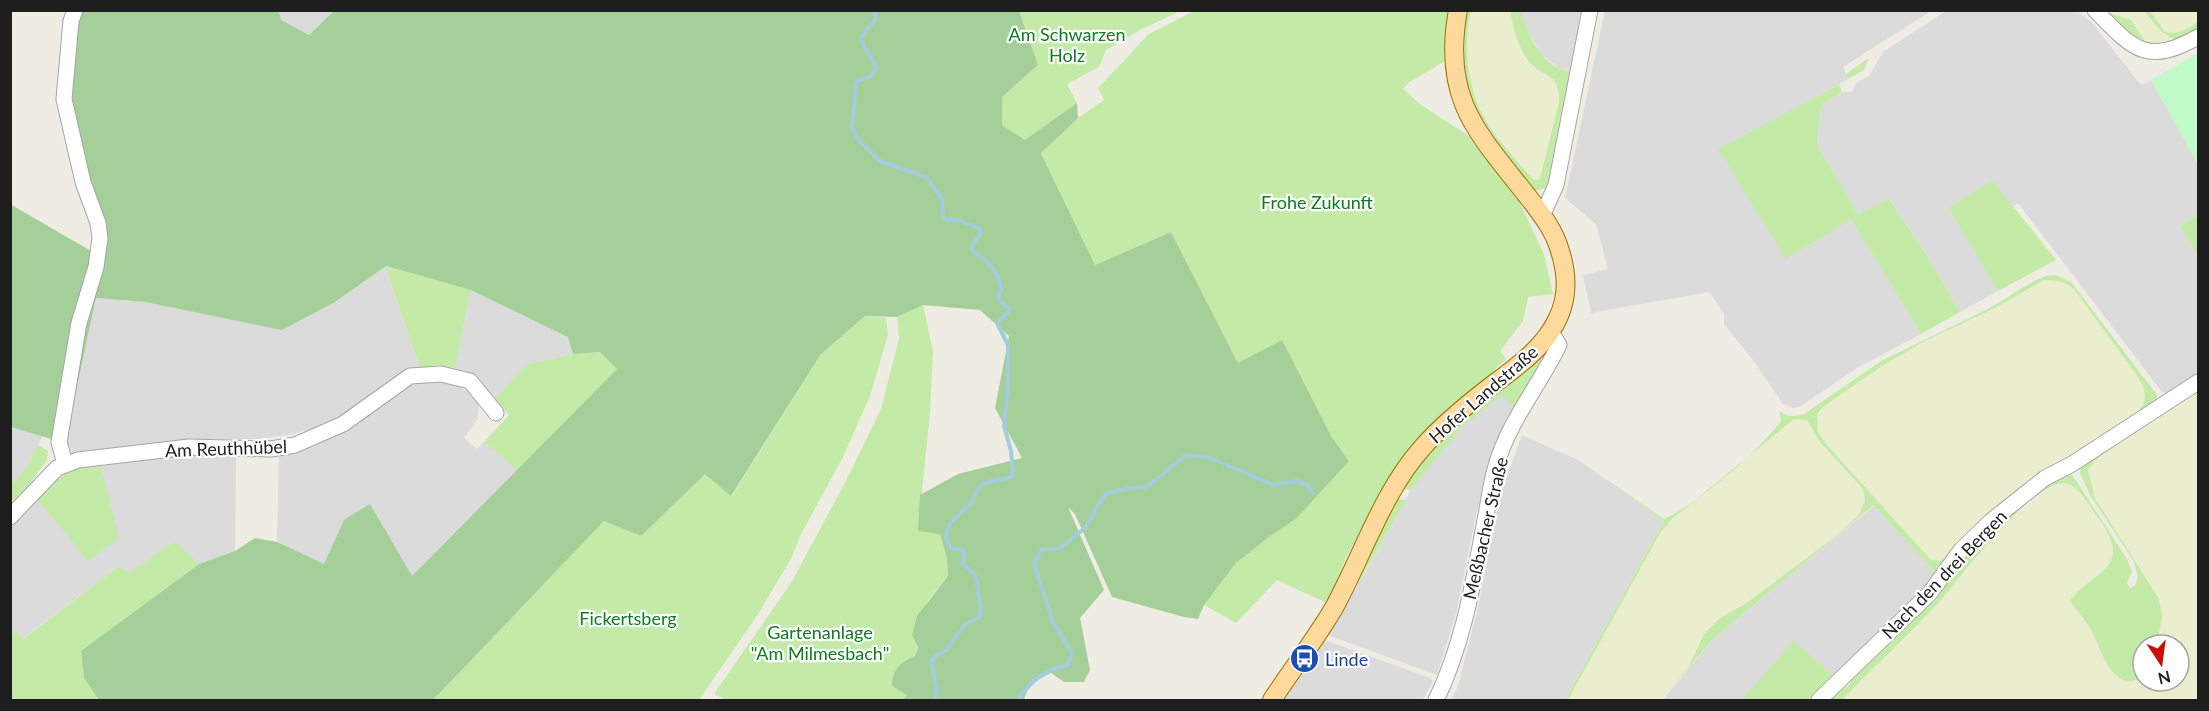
<svg xmlns="http://www.w3.org/2000/svg" width="2209" height="711" font-family="Lato,sans-serif">
<style>
.residential{fill:#dcdbdb}
.farmland{fill:#eaeece}
.grass{fill:#c4eaa8;fill-rule:evenodd}
.forest{fill:#a4cf98}
.park{fill:#bffac8}
.lines{fill:none;stroke-linecap:round;stroke-linejoin:round}
.stream{stroke:#a3ccdd;stroke-width:4}
.minor-casing{stroke:#a5a5a5;stroke-width:17}
.major-casing{stroke:#977000;stroke-width:20}
.minor{stroke:#fff;stroke-width:15}
.major{stroke:#fdd99b;stroke-width:18}
.labels{text-anchor:middle;dominant-baseline:central;stroke-width:4.5;stroke-linejoin:round;paint-order:stroke}
.park-label{font-size:18px;fill:#0a7d1c;stroke:#fff}
.street-label{font-size:18px;fill:#1e1e1e;stroke:#fff}
.transit-label{font-size:18px;fill:#164399;stroke:#fff;text-anchor:start}
</style>
<rect width="100%" height="100%" fill="#efece3"/>
<path class="residential" d="M279 11H335L309 35 281 20Z
M1521 11H1580L1574 71 1560 69 1541 54 1524 24Z
M1605 11H1931L1843 67 1848 78 1838 85 1719 149 1851 219 1921 334 1857 368 1801 406 1793 408 1783 404 1753 360 1724 324V314L1710 292 1591 313 1583 275 1608 269 1596 224 1565 198Z
M1946 11H2077L2093 24 2141 85 2151 80 2198 164V214L2180 226 2198 257V376L2169 394 2162 392 2018 203 2013 207 1992 180 1948 208 1998 291 1960 312 1929 259 1889 199 1858 214 1817 145 1821 105 1843 92H1852L1856 83 1869 76 1883 52Z
M385 266 420 368 396 380 325 426 292 434 260 439 177 441 74 454 65 443 96 298 146 302H336Z
M471 290 569 337 573 354 527 364 494 400 466 371 455 368Z
M435 381 453 383 470 393 479 404 478 418 464 438 477 449 484 441 517 470 412 576 344 520 324 565 277 542 279 454 305 450 354 421 410 384Z
M1501 394 1515 407 1502 432 1488 468 1476 515 1456 613 1437 675 1325 634 1367 570 1411 490 1462 427Z
M11 427 43 435 27 466 11 487Z
M1522 435 1578 460 1664 521 1565 700H1451L1458 686 1479 604 1492 533 1502 490Z
M202 454 236 456 235 551 199 564 175 542 129 573 119 566 22 639 17 631 11 636V526L37 499 100 463 162 456Z
M1875 505 1937 575 1926 591 1834 677 1743 698 1745 700H1663L1712 640Z
M1322 639 1430 678 1433 681 1423 700H1281Z"/>
<path class="farmland" d="M1471 11H1510L1512 26 1529 62 1557 83 1559 102 1540 178 1538 180H1534L1485 119 1475 97 1470 79 1467 51Z
M2107 11H2144L2163 33 2173 37 2158 46 2151 45 2145 41 2136 28 2125 17H2119Z
M2150 11H2198V22L2184 31 2173 34 2165 32Z
M2044 280H2055L2065 282 2073 288 2139 377 2145 388 2147 398 2143 407 2133 417 1949 556 1939 561 1930 559 1827 445 1818 432 1817 414 1823 407 1882 366 1925 341 1997 307Z
M2198 391V700H1842L1941 600 2001 528 2048 489 2063 482 2071 484 2078 489 2103 526 2113 543 2114 553 2108 566 2071 604 2088 626 2112 671 2136 681 2143 677V681H2179V645H2157L2162 616 2159 599 2095 498 2088 471 2093 462 2108 450Z
M1794 419 1807 420 1820 442 1863 490 1865 501 1859 515 1836 536 1748 602 1720 618 1704 634 1689 666 1661 700H1568L1660 533 1671 520Z"/>
<path class="grass" d="M1019 11H1180L1140 30 1106 50 1099 67 1067 84 1077 103 1025 141 1002 125V97L1038 65Z
M1194 11H1453L1445 61 1408 83 1403 89 1421 105 1469 136 1518 199 1544 254 1553 294 1528 297 1523 321 1500 351 1506 359 1426 435 1390 476 1345 559 1331 605 1277 580 1236 623 1204 605 1236 563 1269 537 1297 518 1349 461 1331 436 1238 363 1171 232 1095 265 1041 152 1078 118 1104 100 1098 88 1149 34Z
M1466 11H1471C1463 45 1467 88 1485 119 1497 139 1518 162 1534 180H1538L1540 178 1559 102C1560 74 1547 79 1530 63 1520 53 1512 25 1510 11H1521C1527 32 1538 59 1560 69 1564 71 1570 70 1574 71L1550 187 1534 191 1478 119 1462 70V37Z
M2103 11 2131 20 2145 41 2151 45 2132 39Z
M2144 11H2150L2165 32C2179 35 2187 29 2198 22V31C2193 33 2186 38 2181 39 2165 41 2153 21 2144 11Z
M1869 58 1864 70 1839 84 1842 92 1821 105 1817 145 1858 214 1889 199 1929 259 1960 312 1921 334 1851 219 1786 259 1718 149 1838 85 1848 78 1846 74Z
M1992 180 2056 260 1998 291 1948 208Z
M2198 214V257L2180 226Z
M385 266 471 290 455 368 437 365 420 368Z
M2056 275 2072 283 2157 395V400L2134 421 2027 486 2005 504 1977 529 1937 575 1874 505 1712 640 1661 700 1689 666 1704 634 1720 618 1748 602 1836 536 1859 515 1865 501 1863 489 1820 442 1807 420 1794 419 1671 520 1660 533 1568 700H1565L1664 521 1578 460 1664 519C1700 502 1757 453 1781 421L1779 411C1788 417 1794 417 1804 414L1881 361 1990 308 2032 282 2046 276ZM2044 280C2056 280 2063 281 2073 288L2138 377C2149 395 2147 403 2133 417L2018 488 1991 511 1949 556 1939 561 1930 559 1827 445 1818 432 1817 414 1823 407 1882 366 1925 341 1997 307Z
M923 305 933 351 930 413 918 530 940 533 947 558 948 576 928 600 915 656 904 660 902 692 907 695 902 700H727L714 694 791 583 846 481 881 409 899 339 897 317Z
M865 316 886 318 888 335 870 396 843 457 800 536 792 557 758 614 699 700H433L604 521 641 536 705 473 732 496 821 354Z
M1548 348 1550 350 1502 432 1514 407 1501 395 1462 427 1411 490 1400 488 1433 445Z
M600 352 617 369 517 470 484 442 509 415 494 400 527 364 573 354Z
M2198 387V391C2172 409 2101 446 2088 471L2095 498 2159 599 2162 616 2157 645H2143V677C2112 696 2101 647 2090 628 2084 618 2076 611 2070 601 2093 570 2133 569 2101 522 2093 512 2078 483 2065 483 2033 481 1962 575 1941 600 1909 635 1874 666 1842 700H1824L1829 695 1849 685 1860 666 1925 605 1932 602 1938 597 1955 564 2017 502 2067 472 2073 476 2127 559 2132 572 2127 583 2130 588 2135 586 2138 576 2133 560 2090 495 2080 473 2081 466Z
M38 445 48 451 47 460 20 497 15 501 11 499 10 487 27 466Z
M100 463 119 538 88 561 37 499 70 469Z
M1396 499 1406 500 1358 584 1354 579Z
M175 541 199 564 81 651 84 678 99 700H11V636L17 631 23 639 119 566 129 573Z
M1794 641 1834 677 1813 700H1745L1743 698Z"/>
<path class="forest" d="M335 10 1019 11 1038 65 1002 97V125L1025 140 1077 103 1078 118 1041 153 1095 265 1171 232 1238 363 1282 340 1331 436 1349 461 1297 518 1269 537 1236 563 1204 605 1198 619 1184 617 1112 597 1075 514 1068 507 1104 590 1080 618 1090 670 1084 682H1064L1051 673C1038 679 1027 686 1024 700H902L907 695 892 686C893 670 899 662 915 656L918 647 912 635 917 616 948 576 947 558 940 534 918 531 920 495 958 474 1022 458 995 408 1009 336 980 310 923 305 897 317 865 316 821 354 731 496 705 474 641 536 604 521 433 700H99L84 678 81 651 199 564 235 551 255 538 277 542 324 564 344 520 370 504 412 576 617 369 600 352 573 354 568 337 471 290 386 266 335 302 282 330 146 302 96 298 65 443 11 427 10 204 91 251 103 244 86 182 68 99 73 28 81 11H279L281 20 309 35Z"/>
<path class="park" d="M2198 53V164L2151 80Z"/>
<g class="lines">
<path class="stream" d="M875 10 876 18 861 38C863 50 874 57 876 69L871 76 856 82 852 128 858 139 880 161 926 177 942 199 943 218 947 220H959L980 229 981 233 972 246V251C985 258 1000 273 1001 289 1001 292 998 295 999 298 999 302 1006 305 1009 308L1008 312 999 321 998 325 1008 345V387L1004 426 1011 451 1013 474 1011 477C1002 480 991 480 983 484 975 488 976 498 970 504 957 516 935 531 952 549H961L964 552 963 565 975 574C977 582 982 609 980 617L967 623 954 638 947 650 936 656 931 661 937 691 935 700
M1018 700C1032 678 1043 671 1068 665L1072 652 1053 623 1034 564 1041 550 1061 548 1086 527 1105 494 1128 488 1147 487 1186 455 1208 457 1274 485 1297 481 1308 485 1312 492"/>
<defs>
<path id="minor" d="M2095 10C2133 49 2146 66 2198 37
M1542 216 1556 185 1590 10
M65 464 59 442 79 323 96 267 100 238 98 223 83 182 64 99 71 21 75 10
M10 517 57 468 78 460 189 447 271 449 295 445 343 424 410 376 441 374 470 381 496 413
M1436 700C1464 643 1474 578 1486 515 1489 499 1491 482 1496 466 1509 421 1539 386 1559 345L1551 332
M1819 700 1930 593 1961 550 1991 521 2045 478 2072 464 2198 382"/>
<path id="major" d="M1272 700C1292 669 1316 639 1335 606 1362 556 1384 490 1422 448 1441 426 1463 408 1486 390 1509 372 1537 354 1552 329 1568 304 1569 279 1560 251 1554 229 1539 211 1525 193 1475 130 1442 97 1458 10"/>
</defs>
<use href="#minor" class="minor-casing"/>
<use href="#major" class="major-casing"/>
<use href="#minor" class="minor"/>
<use href="#major" class="major"/>
</g>
<defs>
<symbol id="bus-disc" viewBox="-11 -11 22 22"><circle r="9.5" fill="#1a4fb4" stroke="#fff"/><path d="M-5-6H5V4H4V6H2V4H-2V6H-4V4H-5ZM-3.5-4V0h7V-4ZM-3.5 1.2v1.5H-2V1.2ZM2 1.2v1.5H3.5V1.2Z" fill="#fff"/></symbol>
</defs>
<g fill-rule="evenodd">
<use href="#bus-disc" x="1288" y="642" width="33" height="33"/>
</g>
<g class="labels">
<g class="park-label">
<text x="1067" y="34">Am Schwarzen<tspan x="1067" dy="21">Holz</tspan></text>
<text x="1317" y="202">Frohe Zukunft</text>
<text x="628" y="618">Fickertsberg</text>
<text x="820" y="632">Gartenanlage<tspan x="820" dy="21">"Am Milmesbach"</tspan></text>
</g>
<g class="street-label">
<text transform="translate(1483 394) rotate(-41)">Hofer Landstraße</text>
<text transform="translate(226 448) rotate(-2)">Am Reuthhübel</text>
<text transform="translate(1485 528) rotate(-77)">Meßbacher Straße</text>
<text transform="translate(1944 574) rotate(-46)">Nach den drei Bergen</text>
</g>
<g class="transit-label">
<text x="1325" y="659">Linde</text>
</g>
</g>
<rect width="2209" height="711" fill="none" stroke="#1e1e1e" stroke-width="24"/>
<g transform="translate(2161 663) rotate(167)"><circle r="28" fill="#ffffff" stroke="#a5a5a5" stroke-width="1.5"/>
<path d="M0-4.5L10 22L0 15L-10 22Z" fill="#cb0e00"/>
<text y="-9" font-size="16" font-weight="bold" text-anchor="middle" fill="#1e1e1e">N</text>
</g>
</svg>
